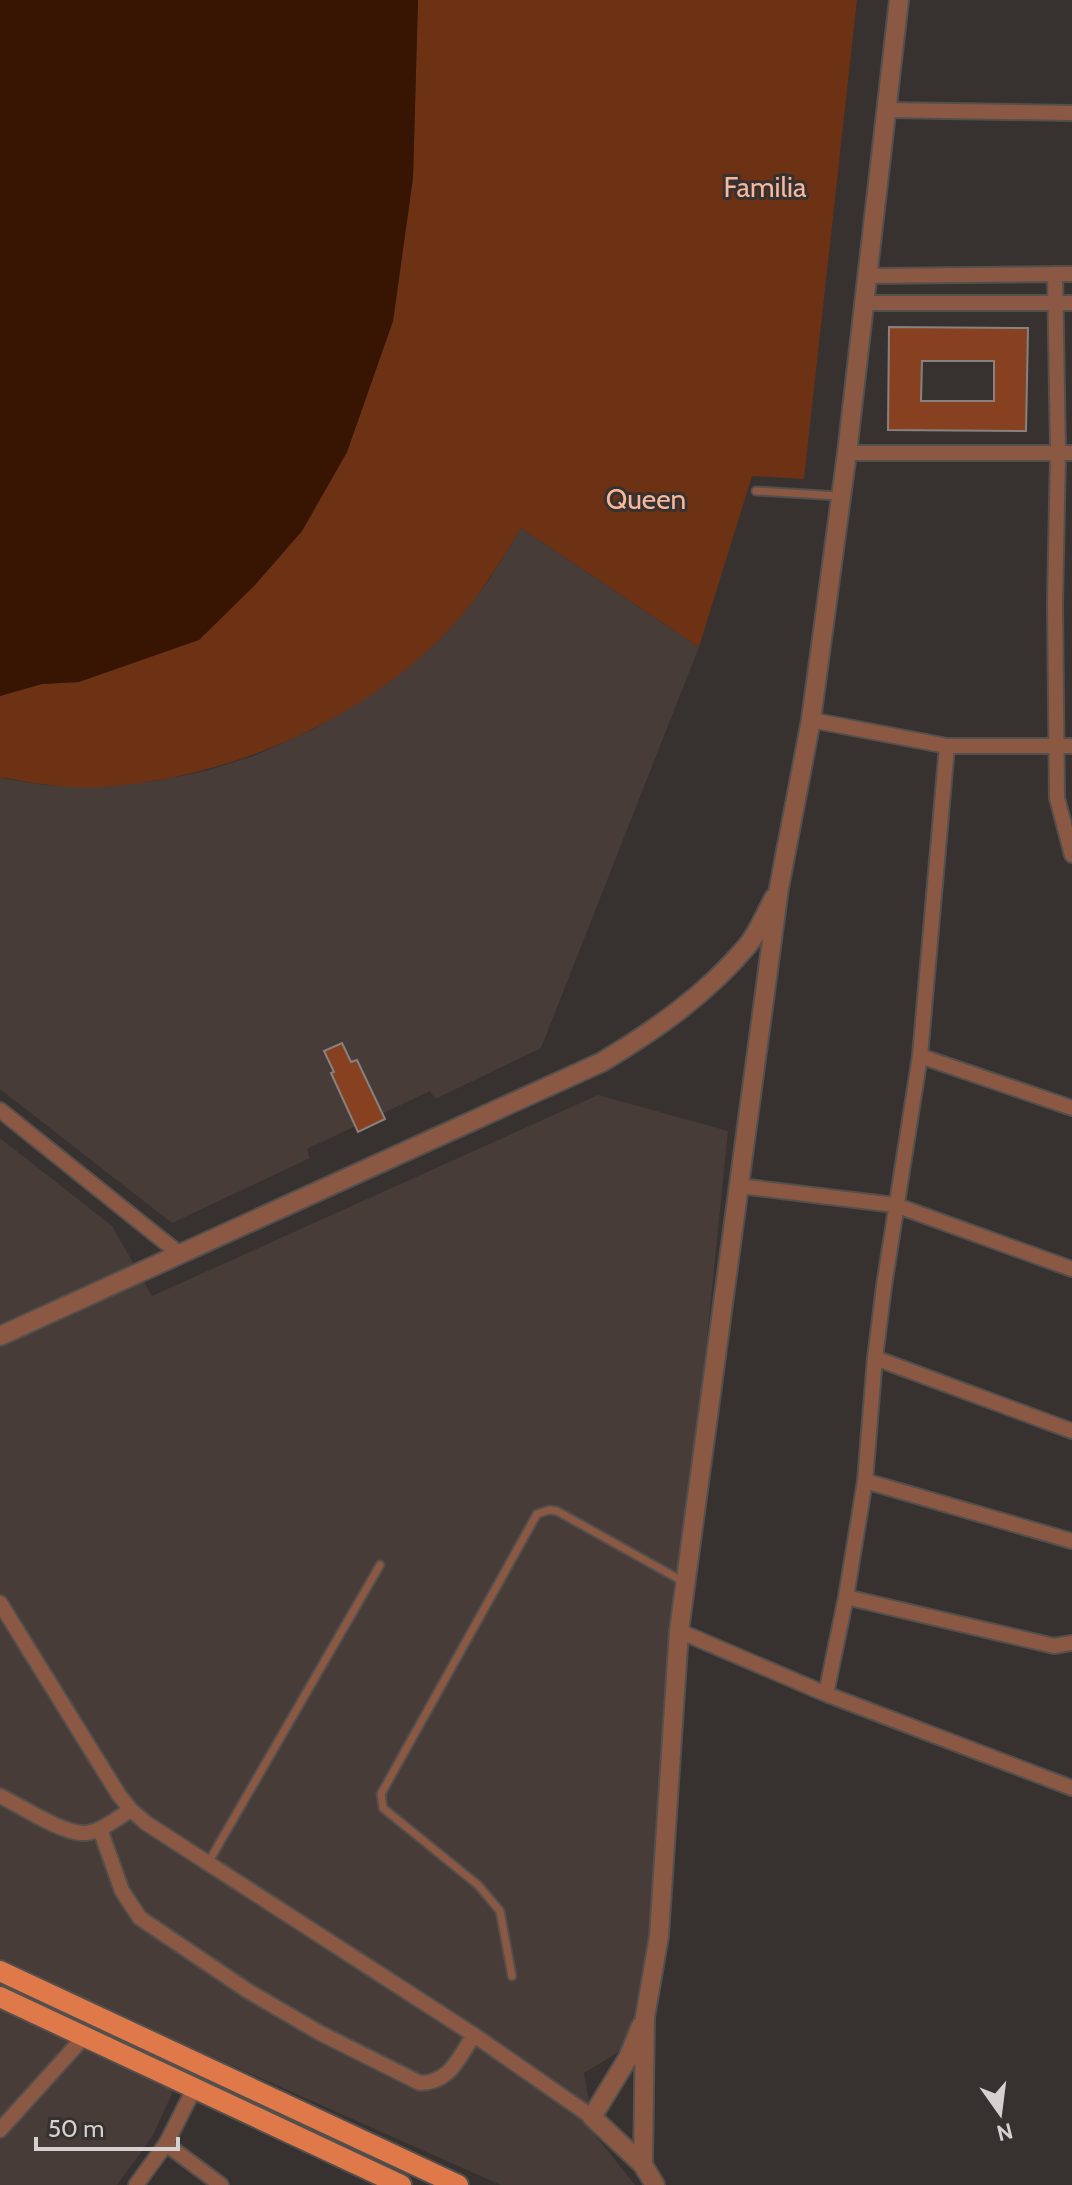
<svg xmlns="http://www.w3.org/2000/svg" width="1072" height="2185" font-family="Cabin,sans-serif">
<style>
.built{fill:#473c38}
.green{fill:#6d3113}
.water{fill:#381403}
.building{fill:#884120;stroke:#87827f;stroke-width:2;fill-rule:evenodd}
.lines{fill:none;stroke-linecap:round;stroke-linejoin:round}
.service-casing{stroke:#534f4d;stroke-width:11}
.minor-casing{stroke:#534f4d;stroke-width:18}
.tertiary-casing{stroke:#534f4d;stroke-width:22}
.primary-casing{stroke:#534f4d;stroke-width:24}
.service{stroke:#8b5943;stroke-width:7}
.minor{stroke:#8b5943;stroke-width:14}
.tertiary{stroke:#8b5943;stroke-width:18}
.primary{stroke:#e0794a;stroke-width:20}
.labels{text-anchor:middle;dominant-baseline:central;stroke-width:6;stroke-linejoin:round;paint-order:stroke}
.park-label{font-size:28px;fill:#f6b79c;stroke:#373230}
</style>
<rect width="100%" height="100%" fill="#373230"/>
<path class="built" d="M521 528 699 647 541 1048 435 1099 430 1091 307 1149 310 1158 172 1223 0 1089V778L44 785 101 787 154 781 206 771 254 756 315 728 369 695 416 659 454 624 489 580Z
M598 1095 728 1131 674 1663 658 1933 630 2045 584 2073 594 2134 635 2185H501L193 2048 152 2137 117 2185H0V1138L112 1226 152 1296Z"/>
<path class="green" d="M418 0H857L804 479 752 476 699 647 521 528C501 561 481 594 455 623 368 719 231 778 103 787 83 788 61 787 42 784 28 783 14 778 0 778V696L42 684 79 682 254 586 302 531 347 452 393 321 413 178Z"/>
<path class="water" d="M0 0H418L413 178 393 321 347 452 302 531 254 586 199 640 79 682 42 684 0 696Z"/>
<path class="building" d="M889 327 1028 328 1026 431 888 430ZM922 361H994V401H921Z
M342 1043 351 1062 357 1060 385 1119 358 1132 331 1073 334 1072 324 1051Z"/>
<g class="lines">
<defs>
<path id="service" d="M756 491 839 496
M208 1863 380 1565
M512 1976 500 1911 478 1885 383 1808 381 1794 537 1514 549 1510 557 1511 684 1582"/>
<path id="minor" d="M887 110 1072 113
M1055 274 1058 453 1055 603 1057 798 1072 855
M867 276 1072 274
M865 303H1072
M847 453H1072
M811 720 947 746H1072
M920 1056 1072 1108
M0 1110 181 1255
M740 1186 895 1205 1072 1269
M875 1358 1072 1431
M865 1481 1072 1541
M846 1597 1054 1646 1072 1643
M0 1603 119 1795 131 1810 146 1823 474 2035 592 2117
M679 1631 826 1694 1072 1788
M826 1694 846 1597 865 1481 875 1358 884 1286 920 1056 947 746
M0 1796C21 1806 64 1835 86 1833 102 1831 117 1818 131 1810
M100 1829 122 1891 140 1918 248 1991 320 2033 420 2083C451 2082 458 2058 474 2035
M0 2130 84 2037
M166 2144 221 2185
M136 2185 166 2144 194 2089"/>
<path id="tertiary" d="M0 1336 602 1062C655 1030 707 994 747 946 758 933 766 913 774 898
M641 2026 628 2058 592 2117 643 2165 655 2185
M643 2165 645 2017 659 1936 679 1631 779 888 811 720 847 453 899 0"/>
<path id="primary" d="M0 1971 458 2185
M0 1997 401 2185"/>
</defs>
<use href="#service" class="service-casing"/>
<use href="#minor" class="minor-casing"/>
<use href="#tertiary" class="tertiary-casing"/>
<use href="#primary" class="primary-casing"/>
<use href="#service" class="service"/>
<use href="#minor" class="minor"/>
<use href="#tertiary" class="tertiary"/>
<use href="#primary" class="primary"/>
</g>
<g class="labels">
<g class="park-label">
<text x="765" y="187">Familia</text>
<text x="646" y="499">Queen</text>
</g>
</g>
<g transform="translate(1000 2113) rotate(166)" stroke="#373230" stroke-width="6" paint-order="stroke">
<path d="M0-6L14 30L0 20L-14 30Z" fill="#d4d1d0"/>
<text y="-12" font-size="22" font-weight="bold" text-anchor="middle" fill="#d4d1d0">N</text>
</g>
<path d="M36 2137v12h142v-12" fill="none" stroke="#d4d1d0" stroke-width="4"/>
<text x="48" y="2137" font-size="24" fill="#d4d1d0" stroke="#373230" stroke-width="6" paint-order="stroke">50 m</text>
</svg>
